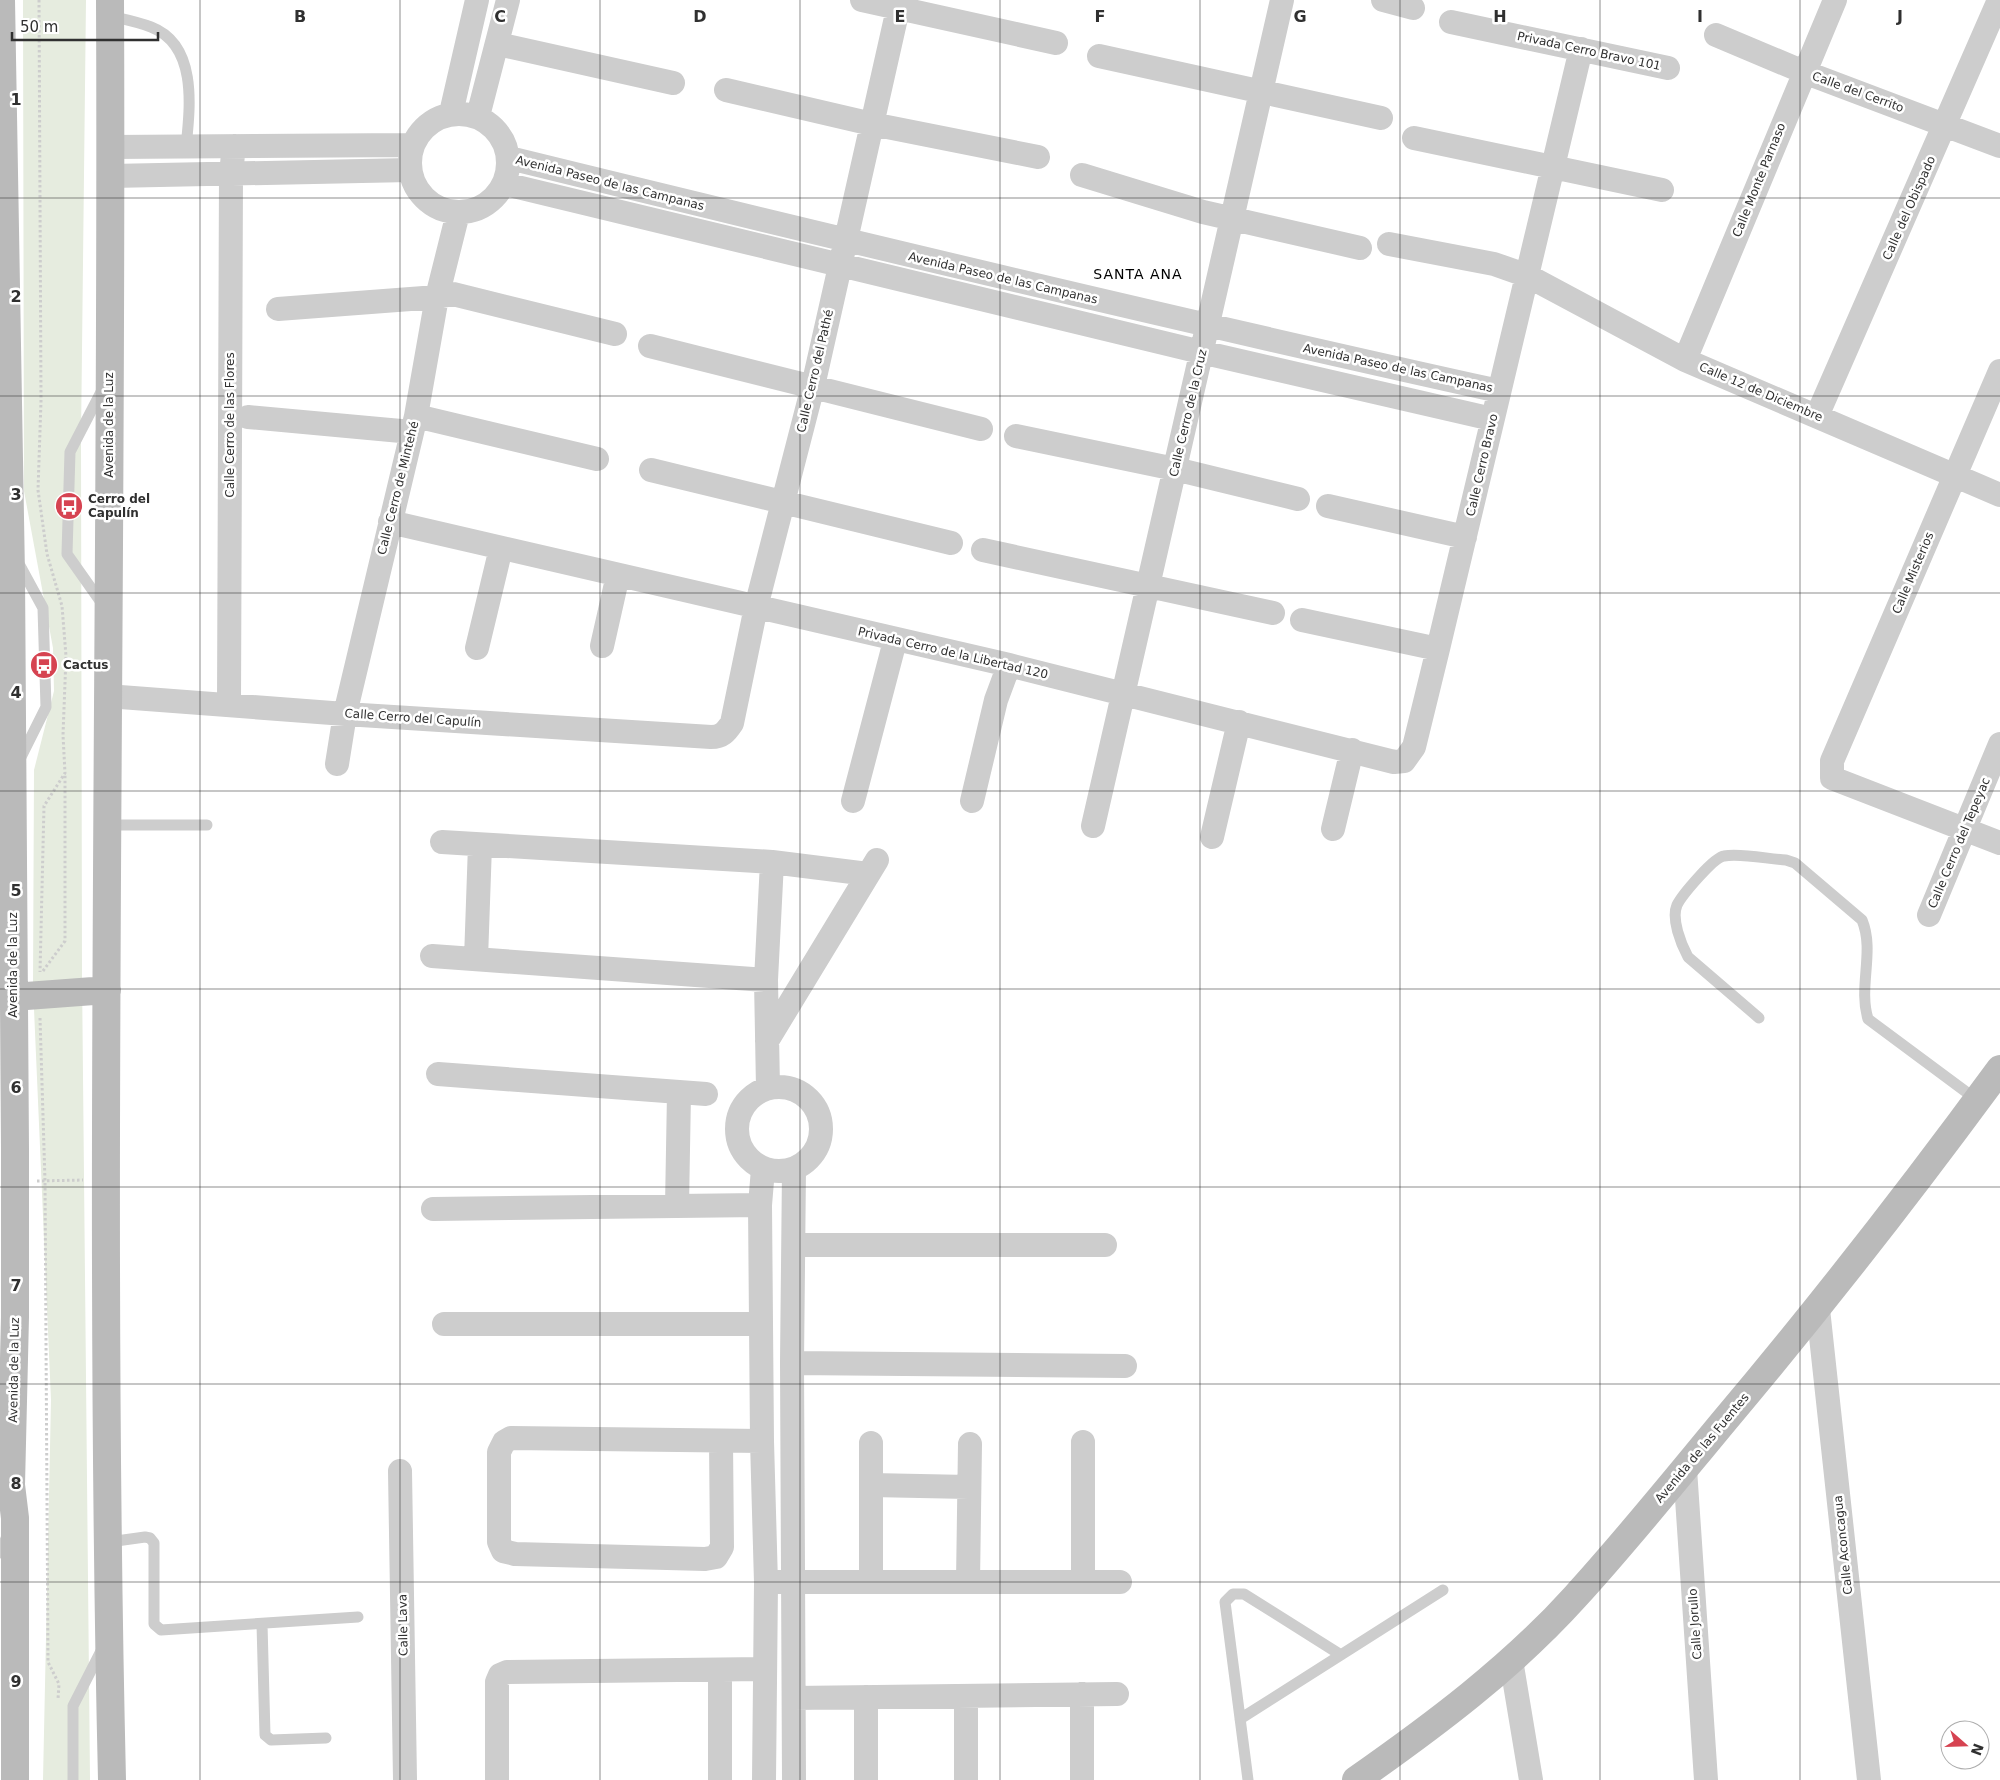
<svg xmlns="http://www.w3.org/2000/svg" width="2000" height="1780" font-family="'DejaVu Sans',sans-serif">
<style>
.green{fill:#e6ecdf}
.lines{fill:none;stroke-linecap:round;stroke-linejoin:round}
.path{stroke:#cdcdcd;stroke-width:3;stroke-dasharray:2.5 2.5;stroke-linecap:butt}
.lane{stroke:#cdcdcd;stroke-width:11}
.street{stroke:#cdcdcd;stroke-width:24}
.secondary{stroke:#bababa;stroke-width:28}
.grid{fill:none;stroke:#303030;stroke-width:1;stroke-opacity:0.55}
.labels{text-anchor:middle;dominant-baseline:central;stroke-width:5;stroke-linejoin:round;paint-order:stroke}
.street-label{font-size:12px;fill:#303030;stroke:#fff}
.poi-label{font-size:12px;font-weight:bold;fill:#303030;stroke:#fff;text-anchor:start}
.neighbourhood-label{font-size:14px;letter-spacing:1px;fill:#000;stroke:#fff}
.grid-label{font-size:16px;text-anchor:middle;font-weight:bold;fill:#303030;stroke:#fff;stroke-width:5;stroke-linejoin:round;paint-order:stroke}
</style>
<rect width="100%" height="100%" fill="#fff"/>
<path class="green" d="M23 0H86L81 438 82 975 90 1780H43L51 1400 33 986 34 770 54 691 53 648 24 491Z"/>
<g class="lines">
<path class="path" d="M39 0 41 401 38 490 47 554 62 606 66 656 63 735 65 773 44 806 40 972
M43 971 65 941V774
M40 1018 45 1181 48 1662 59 1684 58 1699
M37 1181 83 1180"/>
<path class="lane" d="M110 16C123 19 138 22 151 27 198 45 190 108 186 147
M102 390 70 452 67 554 103 605
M18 562 43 608 46 707 19 761
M106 825H207
M1759 1018 1688 957C1681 944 1671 919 1677 905 1682 895 1714 857 1724 856 1741 853 1768 859 1786 860L1795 863 1862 920C1875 951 1858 987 1868 1019L1977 1100
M109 1542 145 1537 150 1538 154 1543V1624L161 1630 358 1617
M0 1553 7 1536
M262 1624 265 1735 271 1740 326 1738
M1240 1719 1443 1590
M73 1780V1706L102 1649
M1248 1780 1225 1602 1233 1594H1244L1341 1655"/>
<path class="street" d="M862 0 1056 43
M1383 0 1413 8
M1451 22 1668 68
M1716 35 1804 72 2000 146
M498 44 673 83
M1099 56 1381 118
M726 90 872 124 1038 157
M451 113 477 0
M410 163a49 49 0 1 1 98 0a49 49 0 1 1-98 0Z
M478 116 508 0
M1414 138 1662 190
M111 147 412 145
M509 158C839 239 1168 318 1499 391
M1082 175 1203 212 1360 248
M111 176 410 170
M505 184 1201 352 1492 419
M1389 244 1494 264 1528 276 1685 360 2000 495
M278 309 437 297 453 294 615 334
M650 346 981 429
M1685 360 1835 0
M2000 371 1832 761V778L2000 843
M416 416 597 459
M1817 416 1999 0
M248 417 412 432
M1016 436 1175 469 1298 499
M651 470 951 543
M1328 506 1465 537
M390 522 1009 665 1394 762 1404 761 1414 747 1438 649 1581 49
M983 550 1273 613
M1302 620 1438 649
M602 646 618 575
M477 648 501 548
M107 696 345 714 711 737C722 737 726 732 732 723L756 607 813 386 900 0
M229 704 231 173 234 146
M337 764 345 714 416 416 437 297 458 213
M853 801 895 641
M972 801 996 700 1009 665
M1093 826 1282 0
M1333 829 1352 750
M1212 837 1239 722
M442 842 772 862 868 874
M1929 915 2000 744
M432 956 766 980
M476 959 480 845
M767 1041 877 860
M438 1074 706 1094
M737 1129a42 42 0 1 1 84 0a42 42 0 1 1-84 0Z
M768 1088 766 980 772 862
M763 1169 760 1205 762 1441 766 1583 764 1780
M677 1206 679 1093
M433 1209 760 1205
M795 1245H1105
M1818 1309 1869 1780
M444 1324H761
M792 1363 1125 1366
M721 1441 722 1547 716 1557 705 1559 515 1554 503 1551 499 1542V1452L504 1442 511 1438 762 1441
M871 1443V1581
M1685 1469 1706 1780
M400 1471 405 1780
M871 1485 969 1487
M778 1582H1120
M968 1582 970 1444
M1083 1582V1442
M1511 1660 1531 1780
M866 1697V1780
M794 1698 1117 1694
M497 1780V1682L500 1675 507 1672 763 1669
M720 1780V1670
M794 1780 792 1363 794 1169
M966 1780V1696
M1082 1780V1694"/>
<path class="secondary" d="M1 0 11 575 15 1148V1317L11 1485 15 1518V1780
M110 0C113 593 98 1187 112 1780
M13 997 107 990
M1356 1780C1433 1726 1511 1668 1575 1597 1627 1540 1676 1479 1725 1420 1821 1306 1912 1189 2000 1069"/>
</g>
<path class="grid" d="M200 0V1780M400 0V1780M600 0V1780M800 0V1780M1000 0V1780M1200 0V1780M1400 0V1780M1600 0V1780M1800 0V1780M0 198H2000M0 396H2000M0 593H2000M0 791H2000M0 989H2000M0 1187H2000M0 1384H2000M0 1582H2000"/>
<defs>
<symbol id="bus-disc" viewBox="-11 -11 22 22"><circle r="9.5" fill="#d64351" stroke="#fff"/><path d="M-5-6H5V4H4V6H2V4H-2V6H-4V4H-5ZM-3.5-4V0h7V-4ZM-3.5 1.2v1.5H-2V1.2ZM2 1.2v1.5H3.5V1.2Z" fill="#fff"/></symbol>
</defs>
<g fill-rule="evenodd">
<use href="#bus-disc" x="53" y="490" width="32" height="32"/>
<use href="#bus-disc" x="28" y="649" width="32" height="32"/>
</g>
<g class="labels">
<g class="street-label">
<text transform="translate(1589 51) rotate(12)">Privada Cerro Bravo 101</text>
<text transform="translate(1858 92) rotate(20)">Calle del Cerrito</text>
<text transform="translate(1759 180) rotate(-68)">Calle Monte Parnaso</text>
<text transform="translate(610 183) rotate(14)">Avenida Paseo de las Campanas</text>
<text transform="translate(1909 208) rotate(-66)">Calle del Obispado</text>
<text transform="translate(1003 278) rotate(13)">Avenida Paseo de las Campanas</text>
<text transform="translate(1398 368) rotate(12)">Avenida Paseo de las Campanas</text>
<text transform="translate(815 371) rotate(-77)">Calle Cerro del Pathé</text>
<text transform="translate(1761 392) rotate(23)">Calle 12 de Diciembre</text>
<text transform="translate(1188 413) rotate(-77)">Calle Cerro de la Cruz</text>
<text transform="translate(109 425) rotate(-90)">Avenida de la Luz</text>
<text transform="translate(230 425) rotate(-90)">Calle Cerro de las Flores</text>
<text transform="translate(1482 465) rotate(-77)">Calle Cerro Bravo</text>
<text transform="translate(398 488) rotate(-76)">Calle Cerro de Mintehé</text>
<text transform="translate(1913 573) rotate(-67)">Calle Misterios</text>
<text transform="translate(953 653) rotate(13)">Privada Cerro de la Libertad 120</text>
<text transform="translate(413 718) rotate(4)">Calle Cerro del Capulín</text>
<text transform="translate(1959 843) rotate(-67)">Calle Cerro del Tepeyac</text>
<text transform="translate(13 965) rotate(-90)">Avenida de la Luz</text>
<text transform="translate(14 1370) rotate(-89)">Avenida de la Luz</text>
<text transform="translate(1702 1448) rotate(-50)">Avenida de las Fuentes</text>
<text transform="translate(1843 1545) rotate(-96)">Calle Aconcagua</text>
<text transform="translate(1695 1624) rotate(-94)">Calle Jorullo</text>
<text transform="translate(403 1625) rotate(-91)">Calle Lava</text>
</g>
<g class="poi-label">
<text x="88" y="499">Cerro del<tspan x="88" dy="14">Capulín</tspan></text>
<text x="63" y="665">Cactus</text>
</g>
<g class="neighbourhood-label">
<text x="1138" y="274">SANTA ANA</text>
</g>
</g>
<g class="grid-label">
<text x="300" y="22">B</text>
<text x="500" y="22">C</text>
<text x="700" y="22">D</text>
<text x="900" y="22">E</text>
<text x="1100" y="22">F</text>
<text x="1300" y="22">G</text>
<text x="1500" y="22">H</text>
<text x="1700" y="22">I</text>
<text x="1900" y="22">J</text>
<text x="16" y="105">1</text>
<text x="16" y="302">2</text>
<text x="16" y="500">3</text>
<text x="16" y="698">4</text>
<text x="16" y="896">5</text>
<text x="16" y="1093">6</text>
<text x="16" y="1291">7</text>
<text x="16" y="1489">8</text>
<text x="16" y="1687">9</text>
</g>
<g transform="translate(1965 1745) rotate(110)"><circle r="24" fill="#ffffff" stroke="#acacac"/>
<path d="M0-4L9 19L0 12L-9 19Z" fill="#d64351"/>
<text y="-8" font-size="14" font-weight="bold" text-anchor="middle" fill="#303030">N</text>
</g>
<path d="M12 32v8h146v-8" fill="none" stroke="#303030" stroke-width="2.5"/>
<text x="20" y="32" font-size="15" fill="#303030" stroke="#ffffff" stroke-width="4" paint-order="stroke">50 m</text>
</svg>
